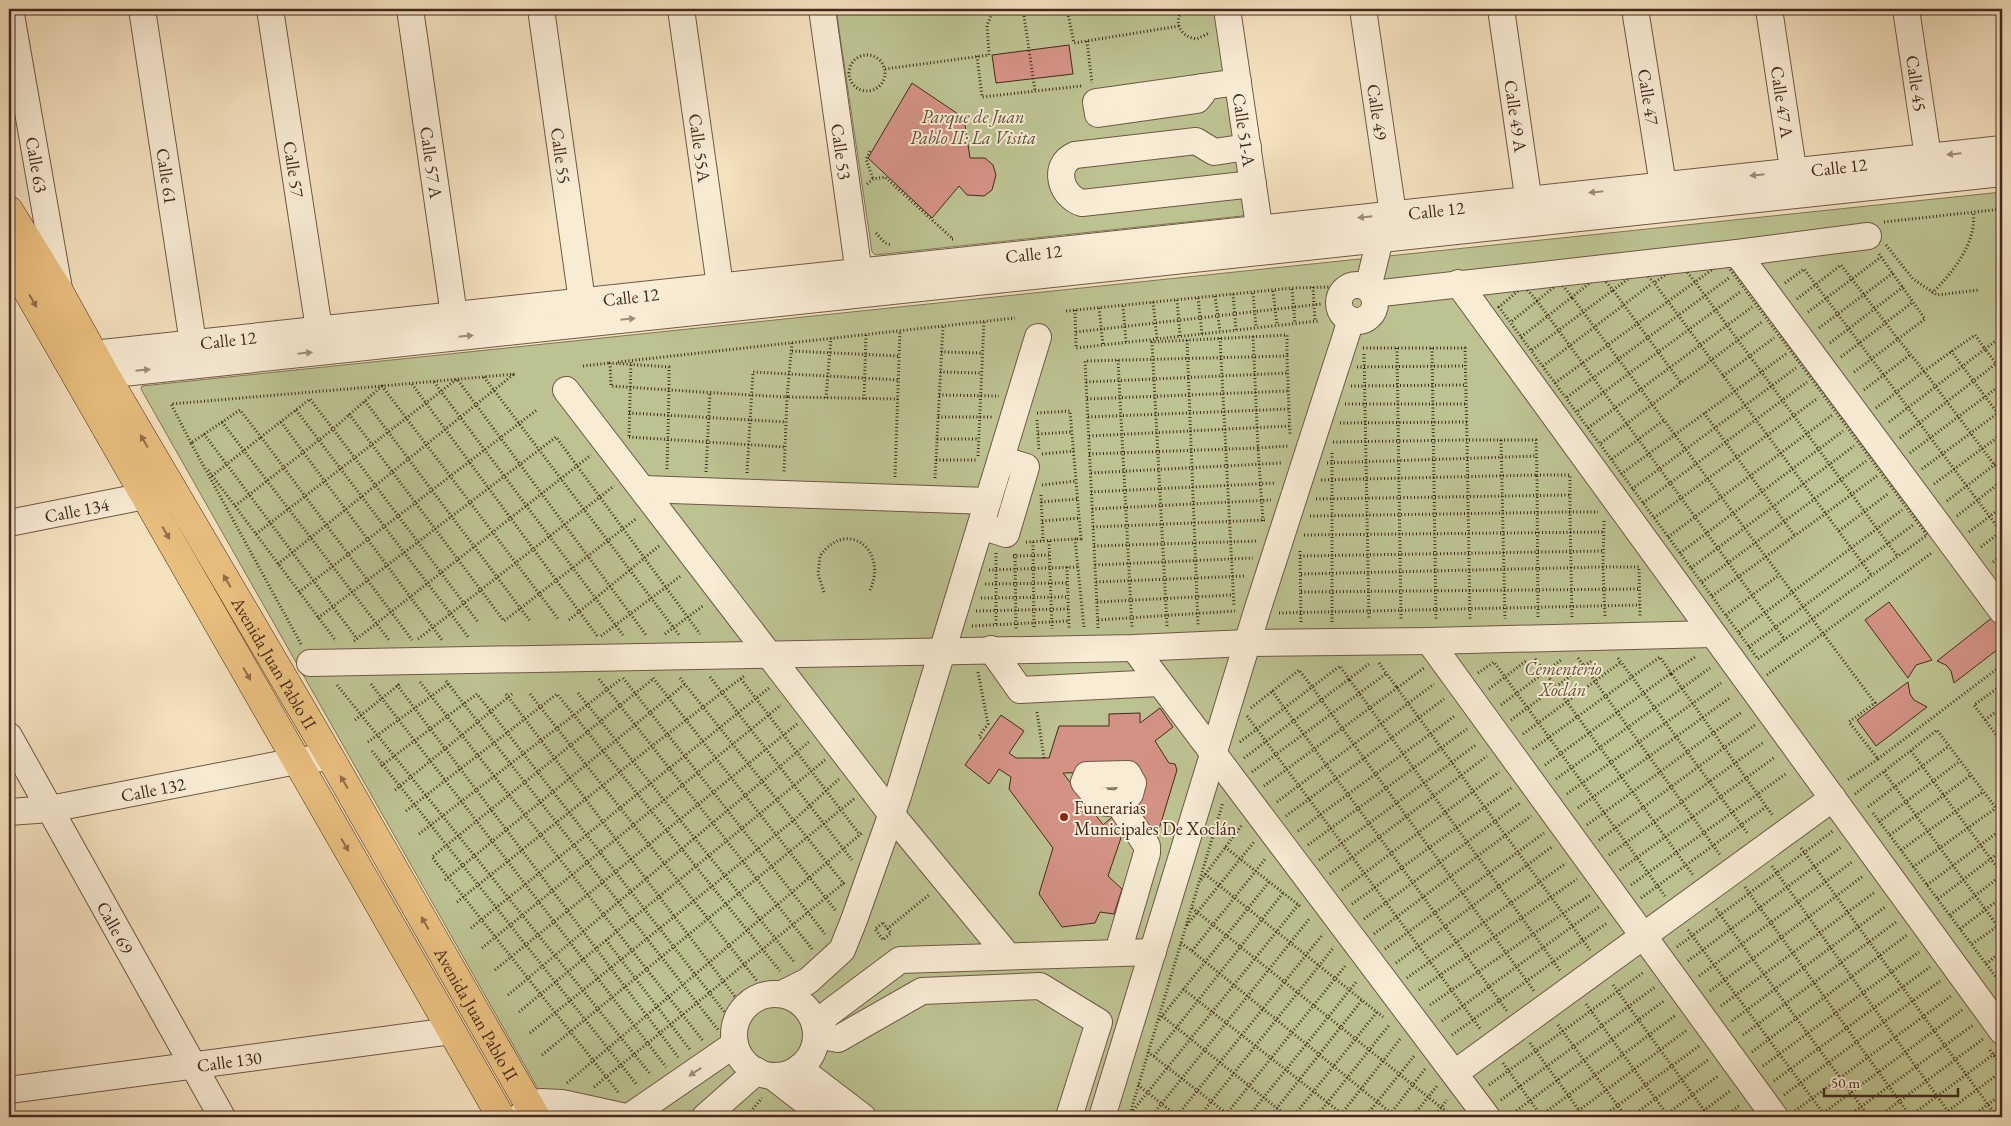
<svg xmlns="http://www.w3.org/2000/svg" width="2011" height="1126" font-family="'EB Garamond',serif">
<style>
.green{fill:#bcc290;stroke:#807657}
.building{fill:#d49285;stroke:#44291e}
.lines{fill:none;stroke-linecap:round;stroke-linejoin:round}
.minor-casing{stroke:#705746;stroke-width:28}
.major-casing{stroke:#44291e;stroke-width:29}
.path{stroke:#44291e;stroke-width:3;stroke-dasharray:1 2.5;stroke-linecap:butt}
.minor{stroke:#f8ecd5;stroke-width:26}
.major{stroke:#eac07f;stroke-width:28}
.oneway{fill:#9e8a7a}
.oneway2{fill:#8f6d4a}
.poi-dot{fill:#8f2418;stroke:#f8ecd5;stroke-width:2}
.labels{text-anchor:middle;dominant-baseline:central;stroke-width:4;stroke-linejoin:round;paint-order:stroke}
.street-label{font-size:18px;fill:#44291e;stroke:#f8ecd5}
.park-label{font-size:18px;font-style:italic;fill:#624f3a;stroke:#f8ecd5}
.poi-label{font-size:18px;fill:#44291e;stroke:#f8ecd5;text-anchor:start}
</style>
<rect width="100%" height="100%" fill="#f4e1be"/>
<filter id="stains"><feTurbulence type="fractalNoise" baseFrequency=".004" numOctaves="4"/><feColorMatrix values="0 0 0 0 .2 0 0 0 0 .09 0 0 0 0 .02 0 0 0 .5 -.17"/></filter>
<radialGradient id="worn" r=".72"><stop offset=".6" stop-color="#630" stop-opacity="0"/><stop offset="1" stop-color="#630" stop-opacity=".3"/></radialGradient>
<path class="green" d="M836 9H1215L1246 213 1242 216 875 255 872 252Z
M2002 192V1117H554L141 389 142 386Z"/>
<path class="building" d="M1069 45 1073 74 996 83 992 55Z
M912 83 964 118 970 158H985L993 165 996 175 992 190 984 196 967 195 959 186 932 218 868 158Z
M1889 602 1932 660 1916 665 1908 678 1865 620Z
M1993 617 2002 629V646L1954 683 1951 671 1946 665 1937 661Z
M1908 682 1910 694 1914 700 1927 707 1876 746 1857 720Z
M1160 708 1173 727 1155 741 1169 763 1175 764 1177 770 1159 829 1144 823 1136 812 1133 771 1063 773 1108 831 1117 830 1121 838 1108 876 1122 889 1114 914 1100 912 1095 923 1062 927 1039 894 1053 848 1009 789 1011 777 999 769 989 784 965 765 1001 715 1024 731 1009 753 1016 758H1049L1059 726H1109V714L1140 713V723Z
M1135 797 1136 812 1117 830 1108 831 1103 825Z"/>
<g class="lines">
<defs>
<g id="minor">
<path id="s1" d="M10 9 59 289"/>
<path id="s2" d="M142 9 193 343"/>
<path id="s3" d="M270 9 319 329"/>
<path id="s4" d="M410 9 454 315"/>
<path id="s5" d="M541 9 582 301"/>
<path id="s6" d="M681 9 720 286"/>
<path id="s7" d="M822 9 861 288"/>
<path id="s8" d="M1227 9 1262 246"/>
<path id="s9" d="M1363 9 1393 214"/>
<path id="s10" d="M1501 9 1531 217"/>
<path id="s11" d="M1635 9 1663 185"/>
<path id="s12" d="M1769 9 1796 189"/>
<path id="s13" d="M1906 9 1928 157"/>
<path d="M1201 87 1202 94 1197 100 1098 114 1096 102 1238 82"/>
<path d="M1248 147 1214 152 1196 141 1075 155C1051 165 1061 197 1082 203L1253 184"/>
<path d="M1737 253 2002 611"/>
<path d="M1458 283 2002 1031"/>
<circle cx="1357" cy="303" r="18"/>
<path d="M1368 288 1380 239"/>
<path d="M1373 294 1737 253 1868 236"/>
<path id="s14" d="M74 356 2002 149"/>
<path d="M85 377 2002 173"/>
<path d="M566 390 892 815 1008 956"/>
<path d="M643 489 988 501"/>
<path id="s15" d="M9 523 145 496"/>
<path d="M981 526 1006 534 1026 467 1001 459"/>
<path d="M1429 641 1775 1117"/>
<path d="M1134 648 1487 1117"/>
<path d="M991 649 1020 690 1159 683"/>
<path d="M310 663 1134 648 1247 643 1429 641 1712 634"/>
<path id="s16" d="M9 736 222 1117"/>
<path id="s17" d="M9 812 50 809 297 761 330 757"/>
<path d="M1118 952 1147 853V846L1119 804 1130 794 1133 783 1128 774 1087 775 1084 782 1101 802 1119 804"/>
<path d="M782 994 808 981 842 950 854 920 898 796 1038 337"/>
<circle cx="775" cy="1035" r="41"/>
<path d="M815 1026 829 1013 900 960 1153 952"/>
<path d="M816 1035 838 1039 922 991 1040 986 1099 1022 1069 1117"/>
<path d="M799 1068 863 1117"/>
<path d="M1455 1073 1833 798"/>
<path d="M772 1076 825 1117"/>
<path id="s18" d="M9 1090 451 1031"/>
<path d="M519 1117 540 1102 562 1103 626 1117"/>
<path d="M629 1117 735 1044"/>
<path d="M705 1117 757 1071"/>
<path d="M1102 1117 1257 611 1351 320"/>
</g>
<g id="major">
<path id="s19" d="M9 210 59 291 105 374 330 757 536 1117"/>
<path d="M9 259 501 1117"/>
</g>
</defs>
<use href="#minor" class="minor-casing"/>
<use href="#major" class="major-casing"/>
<path class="path" d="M977 9 990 14
M1023 9 1035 91
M1067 9 1074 43 1179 26
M1183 9C1173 22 1180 37 1197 39L1209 33
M1087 41 1092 83
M849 73a18 18 0 1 1 36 0a18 18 0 1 1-36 0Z
M977 56 982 97 1081 86
M885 69 989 55 987 25 994 9
M870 151 866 159 873 179
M867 184 873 179 885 177 953 239H951
M1884 222 2002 209
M876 233 885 243 892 245
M1886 245 1913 279 1937 295 1979 290
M1879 254 1925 319 1898 339 1924 371 1975 335 1985 349 2002 336
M1724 261 1927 535 1758 659 1499 307 1524 286 1537 301 1560 282 1572 297 1600 275 1613 290 1642 269 1654 283 1681 264 1695 282Z
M1785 283 1804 269 2002 533
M1655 284 1872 576
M1313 287 1315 321
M1292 289 1295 323
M1273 291 1277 325
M1253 293 1256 327
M1932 293C1952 274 1978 241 1973 212
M1233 294 1236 330
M1215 296 1220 331
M1198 298 1202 334
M1797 299 1841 265 1898 339 1853 373
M1177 300 1180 336
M1153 302 1157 339
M1123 306 1126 342
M1099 308 1103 345
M1075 310 1076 348 1318 321
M1066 311 1292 288 1329 287
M1808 312 1881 257
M1512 321 1537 301 1785 640
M1819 328 1893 273
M1076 332 1321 304
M1521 337 1572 297 1875 703 1849 722 1878 759 1846 781
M1220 338 1234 607
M1187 340 1198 625
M792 343 787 397 898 399
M1830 343 1903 287
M1363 348H1465L1467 440H1536L1537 475H1570V512H1598
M1397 348 1401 620
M1432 348 1436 620
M1532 350 1613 290 1681 383
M792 351 899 356
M1951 351 2002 419
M941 352 983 353
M1364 354 1369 620
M1841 357 1913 302
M1118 360 1132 627
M618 362 1015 318
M583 366 610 363
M1543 366 1650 285
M1357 367 1465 366
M940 372 982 373
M1723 376 1774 338
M484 377 679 635
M434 382 623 635
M1086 382 1288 373
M1555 383 1695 282 1898 557
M412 384 598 637
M1351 386 1466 385
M1864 390 1911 354
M939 395 999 396
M1567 397 1729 278
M826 398 831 338
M864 399 866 334
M1087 399 1288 391
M365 401 530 621
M1345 404H1466
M1876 408 1924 371 2002 475
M296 410 469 638
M1578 411 1740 292
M629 413 786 422
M1037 413 1070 411 1081 539H1075
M1704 413 1795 536
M349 414 504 621 637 518
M938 417H992
M1088 417 1289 409
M1037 420 1039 451
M222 422 389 640
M281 422 442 640
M1889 422 1985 349 2002 371
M1340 423 1467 422
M1588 428 1752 307
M204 434 357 639
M1038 434 1072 432
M629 436 631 362
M1089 436 1289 426
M629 437 785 447
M1900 438 2002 359
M937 439H978
M1501 440 1505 619
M1333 442 1467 440 1470 620
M191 443 171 404 382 386 559 620
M1601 443 1762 322
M1910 453 2002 384
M1042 454 1074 451
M1089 454 1258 448 1253 336
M978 456 984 321
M1612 459 1664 420
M936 460H977
M1327 463 1537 456
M667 469C668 435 669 401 669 367L610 363 611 386C670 390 729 394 787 397L784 472
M1922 469 2002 410
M208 470 336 641
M706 472 710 392
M747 473 753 372 899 380
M1091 473 1282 463
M1621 474 1786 354
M212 476 261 437 412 640
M895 477 900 330
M935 478 943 326
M1321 480 1537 475 1538 618
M1934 484 2002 434
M1042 485 1076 481
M1632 489 1796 368
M1091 492 1276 483
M1041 495 1043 541
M1316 499 1570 495
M1947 501 2002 459
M1041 502 1078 499
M1643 503 1807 382
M235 506 333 429 478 622
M1092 509 1271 500
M1310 516 1570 512 1572 618
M1957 516 2002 481
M1654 518 1818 398
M1042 521 1080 518
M1263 521 1258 448 1289 446
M1604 521 1603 567H1639L1640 616
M1093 527 1265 520
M1839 531 1889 493
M1969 532 2002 507
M256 534 457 379 646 635
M1304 535 1604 532
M1668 537 1832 415
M1049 541 1052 629
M1026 542 1075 539 1084 628
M1033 542 1034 629
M1094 546 1258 541
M1981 547 2002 531
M1300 551 1301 623
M996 553V624
M1680 553 1843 431
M1015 554 1016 630
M1013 556 1050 555
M1300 556 1603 551
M1993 562 2002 555
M278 564 514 374
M1095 565 1253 558
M1067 567 1069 628
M1691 568 1854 446
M989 570 1078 567
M1301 574 1603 567 1605 616
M1096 582 1245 576
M1702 582 1866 461
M985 584 1067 583
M299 592 538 409
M824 592 818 574 820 556C847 517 890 551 869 592
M1301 592 1639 589
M1712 596 1877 476
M981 598 1068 597
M1097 602 1233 595
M976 611 1068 609
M1279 613 1640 605
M1726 615 1779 575
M318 618 556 437 700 634
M569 620 659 546
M1098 620 1235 611
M1332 622V453
M972 626 1069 621
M1167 626 1152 342 1287 335V356
M1098 628 1085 361 1287 356 1290 436
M1739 632 1902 510
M665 634 704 605
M601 636 682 575
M418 639 614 486
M354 641 591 455
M301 644 191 443 240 410 261 437 310 399 333 429 382 386 515 374
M1749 647 1913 525
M1578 658 1584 666 1593 660
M1618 658 1632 677 1660 657 1671 673 1695 657
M1535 659 1545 672 1561 660
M1379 663 1397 688 1424 668
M978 672 988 724 979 736 983 740
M1478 673 1494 662 1505 677 1527 660
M1767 675 1933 552
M710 677 852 860
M623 678 825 934
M653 678 836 911
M680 678 844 884
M599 679 812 949
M741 679 860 835
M446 681 719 1031
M420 682 704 1042
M371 684 666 1067
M337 685 651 1075
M397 685 678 1057
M2002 685 1974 705 2002 743
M1998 688 2002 694
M1489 689 1505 677 1665 896
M1272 691 1507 1011
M578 693 795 963
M506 694 736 998
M530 694 758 982
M1501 705 1545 672 1693 875
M1251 708 1299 670 1312 687 1340 666 1349 679 1369 664
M1037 712 1044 758
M1247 716 1481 1030
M355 720 401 683
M1511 720 1584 666 1720 855
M1985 720 2002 707
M1523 734 1621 662
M1996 735 2002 731
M368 742 448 684
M1240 742 1312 687 1534 991
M1533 749 1632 677 1748 834
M372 751 637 1085
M1911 751 2002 874
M1244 758 1349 679 1561 972
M1878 759 2002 665
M1545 765 1671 673 1773 816
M381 766 477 694 726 1014
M1252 772 1387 673
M1884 772 2002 932
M1556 779 1710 668
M1264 786 1397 688 1590 950
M395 790 512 694
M1567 794 1721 683
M1855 794 1937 730 2002 816
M1277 802 1434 684
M1868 807 1949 746
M1578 808 1731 697
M406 811 557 694 780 971
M1873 813 2002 985
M1286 816 1444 699
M1879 822 1960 761
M1587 825 1742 712
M1298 831 1456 715
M419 834 621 679
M1890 835 1971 775
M1599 840 1755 725
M1308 845 1467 729
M1225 847 1300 906
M1801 848 1997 1117
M1901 850 1983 792
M1609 855 1764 742
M1319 860 1477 744
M1772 866 1952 1117
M1913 867 1996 808
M1620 870 1775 757
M1205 874 1383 1017
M1330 874 1487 756
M445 880 685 684
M1201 880 1242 825
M1631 885 1787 773
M1927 885 2002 829
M1745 887 1911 1117
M1342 890 1499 772
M1641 898 1766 807
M1938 899 2002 850
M457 902 652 746 744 676
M1352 904 1511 788
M1192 908 1453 1117
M1716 909 1869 1117
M1950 915 2002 875
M1364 919 1521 802
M883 923 891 933 883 940 875 929Z
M1187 925 1254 842
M471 928 769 688
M887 929 930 894
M1960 929 2002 897
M1688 930 1826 1117
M1374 934 1531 816
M606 940 691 1051
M1181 943 1192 951 1266 858
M1972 944 2002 923
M1677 947 1833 831
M482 948 781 705
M1385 949 1544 833
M1192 951 1396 1117
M1688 961 1841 847
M1396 963 1553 846
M1986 964 2002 951
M495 970 797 724
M1699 976 1852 862
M1407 978 1566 863
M1613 985 1709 1117
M1183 989 1346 1117
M1419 990 1577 879
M1710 991 1863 876
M508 995 810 741
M1586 1004 1669 1117
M1430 1005 1590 895
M1721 1006 1875 892
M519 1012 825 760
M1162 1016 1288 1117
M1159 1020 1269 882
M1442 1021 1599 907
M1732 1021 1885 907
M1558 1025 1626 1117
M530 1033 794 820 839 779
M1452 1035 1607 923
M1743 1035 1896 922
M1530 1043 1584 1117
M1990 1050 2002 1067
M1148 1052 1231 1117
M1752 1052 1907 935
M542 1055 855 798
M1154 1056 1283 893
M1503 1063 1542 1117
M1763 1066 1919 952
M1774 1081 1930 967
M567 1083 862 833
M1138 1085 1177 1116
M1489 1085 1644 972
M594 1087 845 882
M618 1092 432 857 653 679
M1784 1095 1940 981
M1501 1100 1655 987
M1795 1111 1951 996
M1131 1113 1298 905
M749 1114 753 1117
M746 1117 762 1098
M1129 1117 1223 802
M1151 1117 1310 918
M1176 1117 1323 934
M1199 1117 1334 947
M1224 1117 1346 965
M1248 1117 1357 981
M1270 1117 1362 1000
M1293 1117 1377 1012
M1316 1117 1390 1024
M1339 1117 1401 1038
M1365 1117 1415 1055
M1388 1117 1425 1069
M1412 1117 1437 1086
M1434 1117 1447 1100
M1508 1117 1665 1000
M1539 1117 1676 1015
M1570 1117 1687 1030
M1602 1117 1699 1046
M1631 1117 1709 1059
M1663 1117 1718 1076
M1695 1117 1730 1091
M1724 1117 1740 1105
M1818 1117 1962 1010
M1847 1117 1973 1025
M1878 1117 1983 1039
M1909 1117 1994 1054
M1940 1117 2002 1071
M1971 1117 2002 1094
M2001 1117 2002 1116"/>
<use href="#minor" class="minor"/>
<use href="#major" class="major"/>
</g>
<defs><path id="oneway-solid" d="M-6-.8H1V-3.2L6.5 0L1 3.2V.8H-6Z" transform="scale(1.25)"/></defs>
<g class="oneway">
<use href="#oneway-solid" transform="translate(1954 154) rotate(174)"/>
<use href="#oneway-solid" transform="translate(1757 175) rotate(174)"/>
<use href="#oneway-solid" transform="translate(1596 192) rotate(174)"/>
<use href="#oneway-solid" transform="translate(1365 217) rotate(174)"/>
<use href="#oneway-solid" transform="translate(628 319) rotate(-6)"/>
<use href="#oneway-solid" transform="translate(466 336) rotate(-6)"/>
<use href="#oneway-solid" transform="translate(305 353) rotate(-6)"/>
<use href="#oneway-solid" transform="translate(143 370) rotate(-6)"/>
<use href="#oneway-solid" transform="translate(695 1072) rotate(146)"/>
</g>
<g class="oneway2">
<use href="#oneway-solid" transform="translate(33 301) rotate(60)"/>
<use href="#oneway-solid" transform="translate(144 441) rotate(-120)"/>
<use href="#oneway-solid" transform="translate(166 533) rotate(60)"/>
<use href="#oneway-solid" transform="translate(227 581) rotate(-120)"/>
<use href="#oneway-solid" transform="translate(247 674) rotate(60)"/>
<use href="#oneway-solid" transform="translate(344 782) rotate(-120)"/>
<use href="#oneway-solid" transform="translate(345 845) rotate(60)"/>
<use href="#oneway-solid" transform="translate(425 923) rotate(-120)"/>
</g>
<circle class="poi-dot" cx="1064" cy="817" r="5"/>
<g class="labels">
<g class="street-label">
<text stroke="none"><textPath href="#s13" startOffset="75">Calle 45</textPath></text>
<text stroke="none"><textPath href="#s11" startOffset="89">Calle 47</textPath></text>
<text stroke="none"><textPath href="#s12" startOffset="94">Calle 47 A</textPath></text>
<text stroke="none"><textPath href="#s9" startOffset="104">Calle 49</textPath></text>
<text stroke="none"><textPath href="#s10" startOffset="108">Calle 49 A</textPath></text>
<text stroke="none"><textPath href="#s8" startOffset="122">Calle 51-A</textPath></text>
<text stroke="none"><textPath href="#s6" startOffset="140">Calle 55A</textPath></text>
<text stroke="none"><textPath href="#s7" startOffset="144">Calle 53</textPath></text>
<text stroke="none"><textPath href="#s5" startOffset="148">Calle 55</textPath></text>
<text stroke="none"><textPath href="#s4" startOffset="155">Calle 57 A</textPath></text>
<text stroke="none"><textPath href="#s1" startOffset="158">Calle 63</textPath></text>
<text stroke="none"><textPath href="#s14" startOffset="1775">Calle 12</textPath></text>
<text stroke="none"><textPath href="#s3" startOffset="162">Calle 57</textPath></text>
<text stroke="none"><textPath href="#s2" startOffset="169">Calle 61</textPath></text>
<text stroke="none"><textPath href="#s14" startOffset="1370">Calle 12</textPath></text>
<text stroke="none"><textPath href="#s14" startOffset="965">Calle 12</textPath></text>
<text stroke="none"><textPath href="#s14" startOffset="560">Calle 12</textPath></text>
<text stroke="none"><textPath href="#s14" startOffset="155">Calle 12</textPath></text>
<text stroke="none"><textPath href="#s15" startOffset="69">Calle 134</textPath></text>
<text stroke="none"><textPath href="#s19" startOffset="525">Avenida Juan Pablo II</textPath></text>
<text stroke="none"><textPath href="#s17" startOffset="146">Calle 132</textPath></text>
<text stroke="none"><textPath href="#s16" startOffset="219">Calle 69</textPath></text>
<text stroke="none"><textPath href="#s19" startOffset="930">Avenida Juan Pablo II</textPath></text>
<text stroke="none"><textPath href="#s18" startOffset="222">Calle 130</textPath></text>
</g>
<g class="park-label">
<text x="973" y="116">Parque de Juan<tspan x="973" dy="21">Pablo II: La Visita</tspan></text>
<text x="1563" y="668">Cementerio<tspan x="1563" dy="21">Xoclán</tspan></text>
</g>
<g class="poi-label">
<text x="1074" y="807">Funerarias<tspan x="1074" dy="21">Municipales De Xoclán</tspan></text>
</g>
</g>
<rect width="2011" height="1126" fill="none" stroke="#f4e1be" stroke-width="30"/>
<rect x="10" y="10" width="1991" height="1106" fill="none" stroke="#44291e" stroke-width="2.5"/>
<rect x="15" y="15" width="1981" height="1096" fill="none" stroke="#44291e"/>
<path d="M1824 1088v8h134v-8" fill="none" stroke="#44291e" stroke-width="2.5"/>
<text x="1831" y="1088" font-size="15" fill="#44291e" stroke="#f8ecd5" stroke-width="4" paint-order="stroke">50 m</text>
<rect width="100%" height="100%" filter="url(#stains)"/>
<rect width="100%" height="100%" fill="url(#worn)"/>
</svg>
